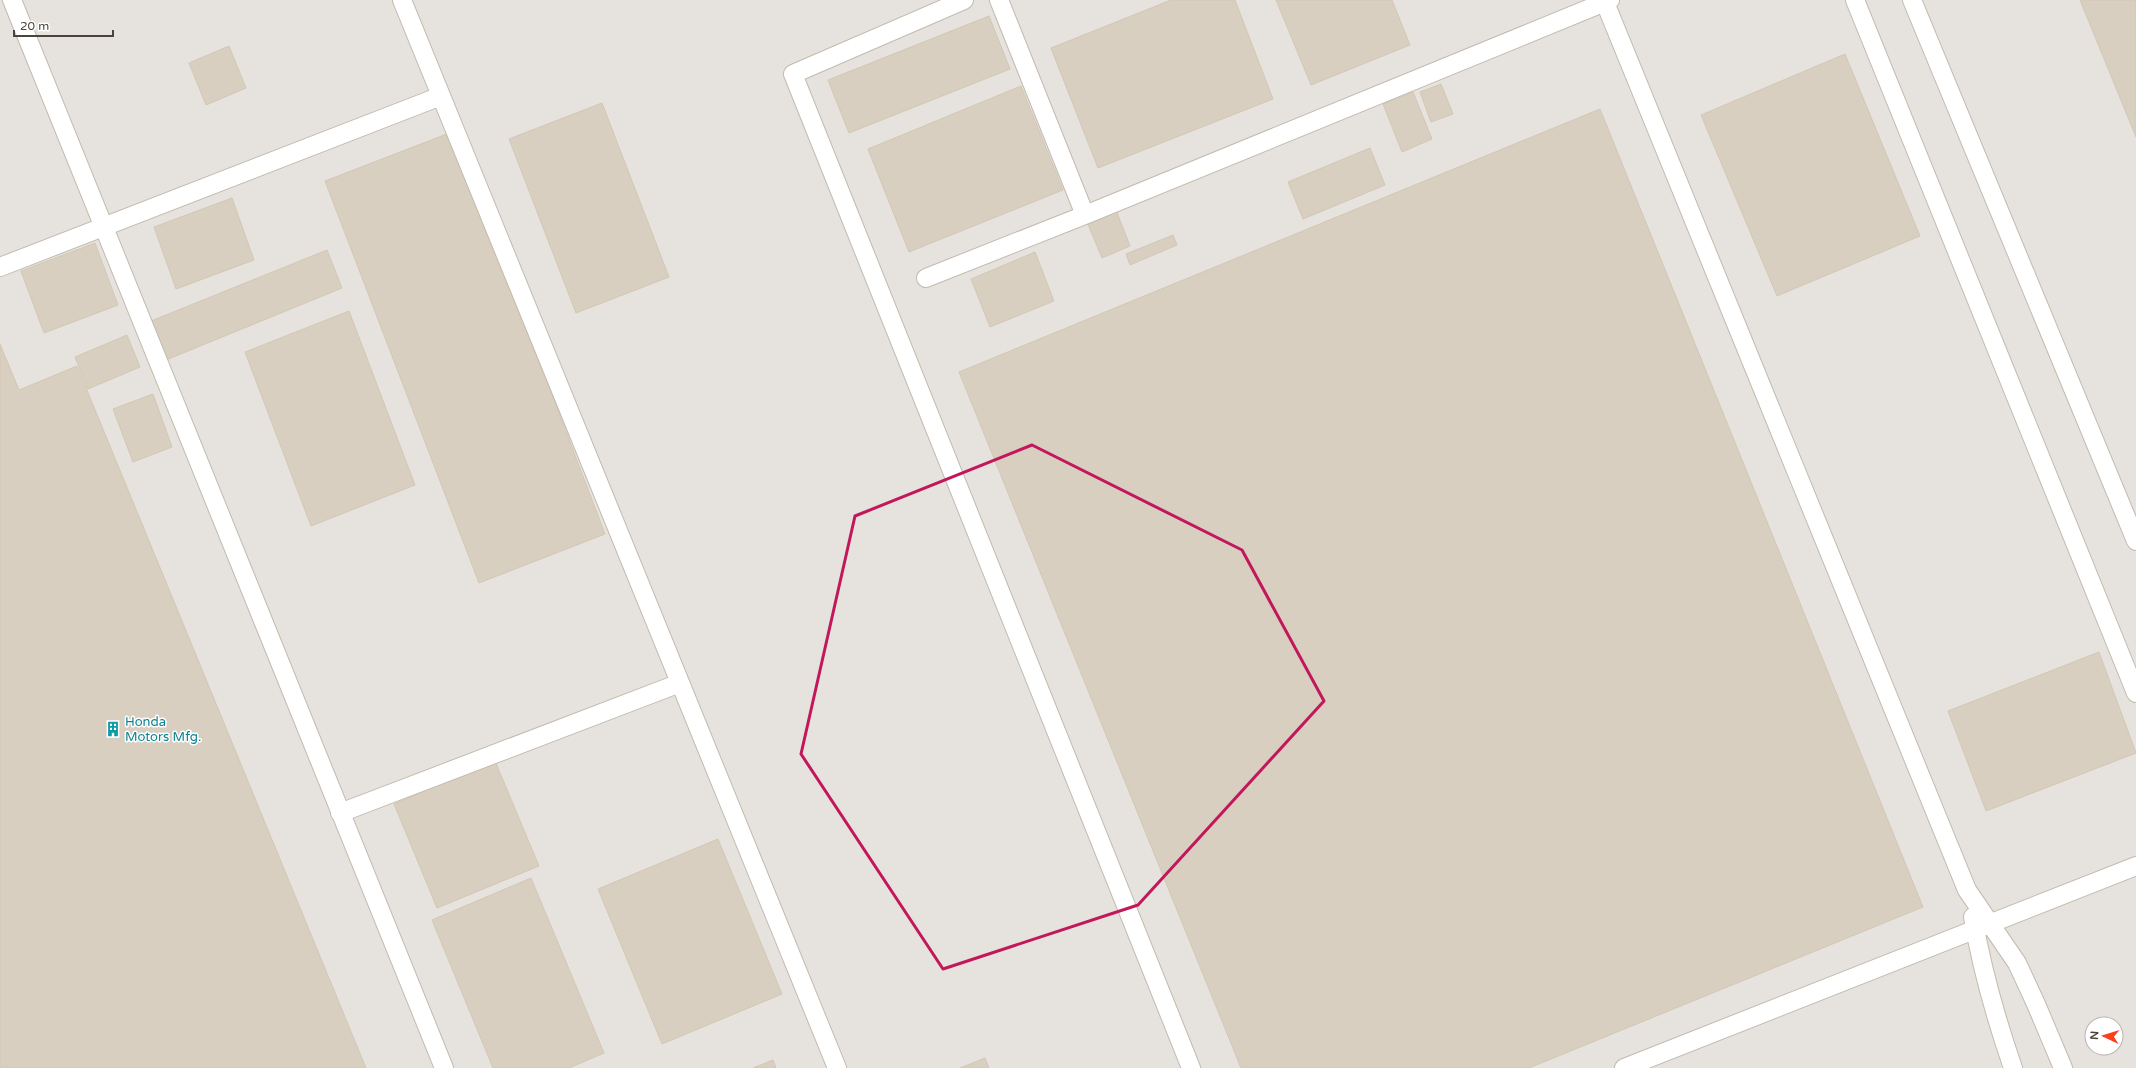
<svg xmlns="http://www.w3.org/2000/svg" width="2136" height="1068" font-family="'Varela Round',sans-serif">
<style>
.industrial{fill:#e6e2dd;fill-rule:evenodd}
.building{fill:#d8cfc1;stroke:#d3c7b4}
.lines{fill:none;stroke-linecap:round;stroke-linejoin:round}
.service-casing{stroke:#c2bbae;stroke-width:20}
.service{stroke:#fff;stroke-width:18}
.marked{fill:none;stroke:#c2185b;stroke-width:3;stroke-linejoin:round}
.labels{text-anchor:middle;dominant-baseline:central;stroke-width:3;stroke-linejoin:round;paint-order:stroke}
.culture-label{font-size:13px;fill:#0d838f;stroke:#fff;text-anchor:start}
</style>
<rect width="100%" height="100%" fill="#f6f3ec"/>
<path class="industrial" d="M0 0H2136V1068H0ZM2092 1024H2116V1048H2092Z"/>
<path class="building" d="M1171 0H1235L1273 99 1098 168 1051 48Z
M1276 0H1392L1410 45 1311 85Z
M2080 0H2136V137Z
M989 16 1010 69 849 133 828 80Z
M229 46 246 88 206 105 189 63Z
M1845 54 1920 236 1777 296 1701 115Z
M1441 84 1453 114 1431 122 1420 92Z
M1021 86 1063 190 909 252 868 149Z
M1413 92 1432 139 1402 152 1383 104Z
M602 103 669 277 576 313 509 139Z
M1600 109 1923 907 1529 1068H1241L959 372Z
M452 132 605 534 479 583 325 181Z
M1370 148 1385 185 1303 219 1288 182Z
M232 198 254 260 176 289 154 227Z
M1116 210 1130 246 1102 258 1087 222Z
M1173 235 1177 245 1130 265 1126 254Z
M95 243 118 305 44 333 21 271Z
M327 250 342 288 166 360 151 321Z
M1035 252 1054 301 990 327 971 279Z
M349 311 415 485 311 526 245 352Z
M127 335 140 367 88 389 75 357Z
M0 344 19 390 77 366 366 1068H0Z
M153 394 172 447 133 462 113 409Z
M2099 652 2136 753 1986 811 1948 711Z
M495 761 539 866 437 908 394 804Z
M718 839 782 994 662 1044 598 889Z
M531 878 604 1053 569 1068H493L432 920Z
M985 1058 989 1068H960Z
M773 1060 776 1068H753Z"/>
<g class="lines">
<defs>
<path id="service" d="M12 0 444 1068
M402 0 837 1068
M964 0 793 74 1191 1068
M999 0 1085 215
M1604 0 1967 890 2017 963 2036 1004 2063 1068
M1855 0 2136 693
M1912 0 2136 541
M0 267 441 96
M926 278 1085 215 1610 0
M340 813 680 683
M1973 917C1982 971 1995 1016 2013 1068
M1624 1068 2136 866"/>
</defs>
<use href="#service" class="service-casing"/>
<use href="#service" class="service"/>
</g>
<path class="marked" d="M1032 445 1242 550 1324 701 1138 905 943 969 801 754 855 516Z"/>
<defs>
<symbol id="building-bare" viewBox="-9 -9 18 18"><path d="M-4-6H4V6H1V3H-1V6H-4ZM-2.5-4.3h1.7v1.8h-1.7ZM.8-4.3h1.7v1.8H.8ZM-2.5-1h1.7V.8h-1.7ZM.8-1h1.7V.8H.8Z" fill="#0f9aa8" stroke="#fff" stroke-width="2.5" paint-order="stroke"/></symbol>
</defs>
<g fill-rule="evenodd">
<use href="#building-bare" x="102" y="718" width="22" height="22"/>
</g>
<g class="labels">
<g class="culture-label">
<text x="125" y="722">Honda<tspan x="125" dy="15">Motors Mfg.</tspan></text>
</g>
</g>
<g transform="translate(2104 1036) rotate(274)"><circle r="19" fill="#ffffff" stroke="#b7b4b0"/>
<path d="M0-3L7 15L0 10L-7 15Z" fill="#fc3f1d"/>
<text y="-6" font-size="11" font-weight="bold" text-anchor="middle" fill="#4b4439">N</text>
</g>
<path d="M14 30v6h99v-6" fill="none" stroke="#4b4439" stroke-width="2"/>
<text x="20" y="30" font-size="12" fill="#4b4439" stroke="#ffffff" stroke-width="3" paint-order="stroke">20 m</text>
</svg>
